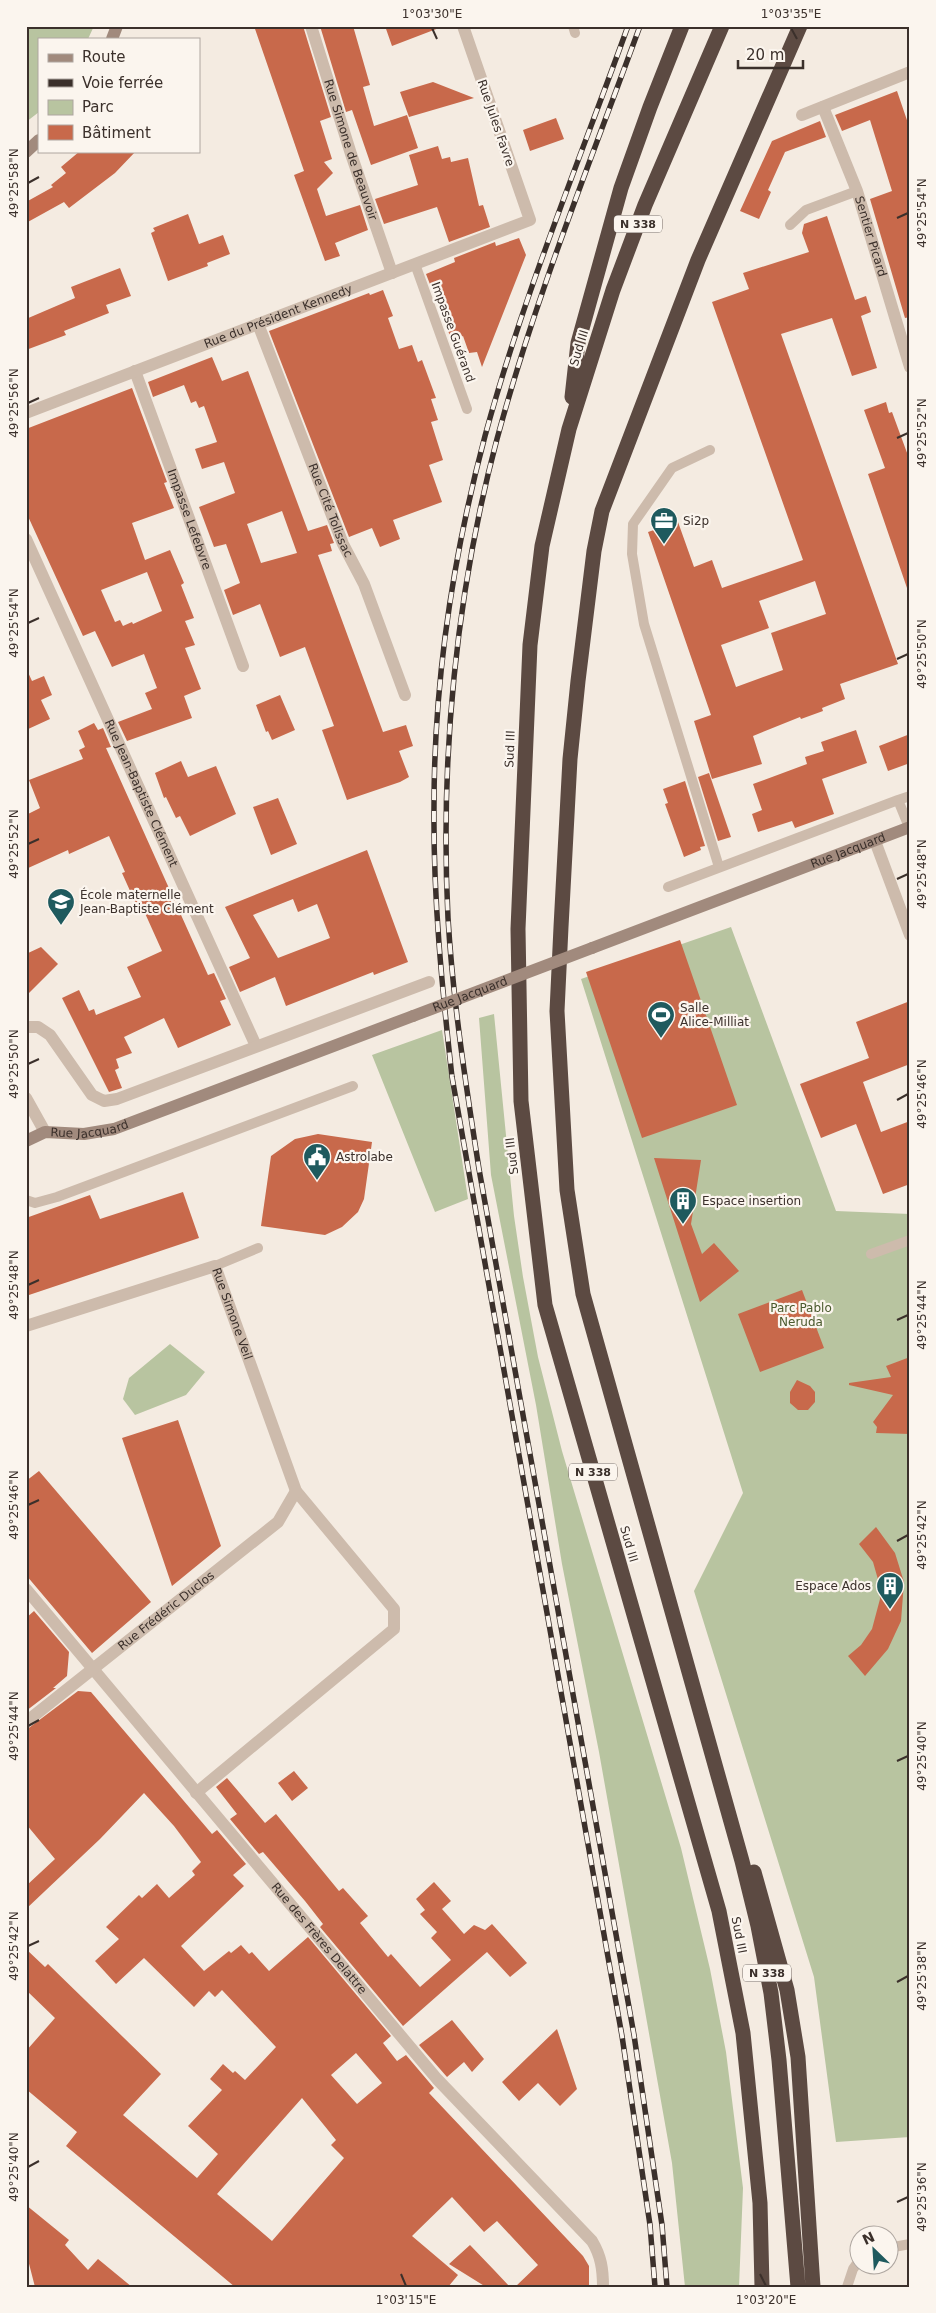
<svg xmlns="http://www.w3.org/2000/svg" width="936" height="2313" font-family="'DejaVu Sans',sans-serif">
<style>
.green{fill:#b8c4a0}
.building{fill:#c8694b;fill-rule:evenodd}
.lines{fill:none;stroke-linecap:round;stroke-linejoin:round}
.lane{stroke:#cdbbac;stroke-width:10}
.street{stroke:#cdbbac;stroke-width:12}
.secondary{stroke:#a18a7d;stroke-width:12}
.highway{stroke:#5c4a42;stroke-width:15}
.rail-casing{stroke:#3b302b;stroke-width:5.5}
.rail{stroke:#fbf5ee;stroke-width:4;stroke-dasharray:11;stroke-linecap:butt}
.secondary-bridge{stroke:#a18a7d;stroke-width:12}
.ticks{fill:none;stroke:#3b302b;stroke-width:2}
.labels{text-anchor:middle;dominant-baseline:central;stroke-width:4.5;stroke-linejoin:round;paint-order:stroke}
.shield{fill:#fbf5ee;stroke:#756b66;stroke-width:1}
.shield-label{font-size:11px;font-weight:bold;fill:#3b302b}
.street-label{font-size:12px;fill:#3b302b;stroke:#fbf5ee}
.poi-label{font-size:12px;fill:#3b302b;stroke:#fbf5ee;text-anchor:start}
.park-label{font-size:12px;fill:#4a5a2e;stroke:#fbf5ee}
.neatline{fill:none;stroke:#3b302b;stroke-width:2}
.ticks-label{font-size:12px;text-anchor:middle;fill:#3b302b}
</style>
<rect width="100%" height="100%" fill="#f4ebe1"/>
<path class="green" d="M26 26H94L88 39H39V112L26 122Z
M731 927 836 1211 910 1214V2137L836 2142 814 1977 694 1591 743 1493 581 979Z
M494 1014 514 1216 523 1277 538 1357 562 1451 681 1848 710 1969 726 2052 743 2188 739 2287H685L672 2163 599 1752 562 1564 536 1405 491 1175 479 1018Z
M442 1030 468 1199 435 1212 372 1055Z
M170 1344 205 1372 186 1395 135 1415 123 1399 129 1378Z"/>
<path class="building" d="M254 26H303L331 117 320 121 332 159 324 162 333 173 317 189 326 216 360 205 368 230 335 243 340 256 325 261 294 175 304 171Z
M320 26H353L370 85 363 87 374 126 407 115 418 148 371 165 352 110 346 112Z
M385 26H439V28L392 46Z
M433 82 474 98 409 117 400 92Z
M897 91 910 129V317L905 318 870 199 892 191 870 120 842 131 835 115Z
M556 118 564 139 530 151 523 130Z
M820 121 826 137 785 152 768 190 771 192 759 219 740 211 772 141Z
M438 146 442 159 450 157 451 162 468 158 479 206 483 205 490 227 449 242 437 207 384 224 375 199 418 185 409 155Z
M80 151H136L115 173 69 208 64 202 26 223V202L53 187 51 185 66 173 61 167Z
M188 214 199 244 223 235 230 254 207 263 208 266 168 281 151 233 155 231 153 228Z
M827 216 855 300 866 296 871 312 861 316 877 368 852 376 832 318 781 334 898 664 840 684 845 699 822 708 823 711 801 719 800 717 753 736 762 764 712 779 694 721 711 715 648 532 678 522 694 567 712 560 722 588 803 560 712 302 749 289 743 273 809 252 802 233 804 224ZM815 581 826 614 771 633 783 670 736 687 721 645 769 628 759 601Z
M519 238 526 255 482 367 477 352 469 353 463 336 452 341 426 274 455 262 454 258 495 242 496 246Z
M120 268 131 296 106 305 109 313 64 331 66 335 26 350V319L75 298 71 287Z
M383 290 393 316 388 318 399 349 412 345 418 362 422 360 436 398 431 399 438 420 431 422 443 460 429 465 442 502 393 520 400 539 380 547 372 528 349 537 269 331 369 293 370 295Z
M212 357 222 381 248 371 308 531 327 525 334 543 330 544 332 551 318 555 383 732 406 725 413 746 399 751 409 777 400 782 347 800 322 730 334 726 305 647 280 657 260 604 233 615 224 590 240 583 226 544 214 547 199 507 235 493 224 462 202 469 195 449 217 442 204 406 199 408 196 401 191 403 184 385 153 397 148 382ZM282 511 297 553 261 563 247 524Z
M132 388 167 482 164 483 174 508 132 523 145 560 170 550 184 583 181 585 194 618 185 621 195 645 185 648 201 689 184 696 192 718 127 741 118 722 152 709 145 693 157 688 144 654 112 667 95 631 83 636 26 512V429ZM147 572 162 611 133 624 132 622 123 626 120 620 115 622 101 590Z
M886 402 889 413 892 412 910 461V587L907 588 868 474 885 468 864 410Z
M26 668 32 681 44 676 52 695 41 700 50 719 26 730Z
M280 695 295 730 272 740 268 731 266 732 256 705Z
M94 723 98 730 103 728 111 747 106 748 208 975 214 973 226 999 220 1001 231 1025 178 1048 164 1018 124 1037 132 1053 116 1059 119 1068 115 1070 122 1088 109 1092 62 998 79 990 89 1011 94 1009 96 1015 141 997 127 967 162 951 144 911 140 913 122 873 125 872 109 836 69 854 68 850 26 869V815L40 808 29 780 83 759 79 750 85 747 78 731Z
M856 730 867 763 822 779 834 814 795 828 792 821 758 832 752 814 762 810 753 784 807 764 805 757 824 751 821 742Z
M910 734V763L888 771 879 746Z
M181 761 188 777 216 766 236 814 190 836 180 816 176 818 166 797 164 798 155 773Z
M709 773 731 837 718 841 698 777Z
M685 781 705 846 700 847 701 850 684 857 665 804 668 803 663 789Z
M278 798 297 844 271 855 253 807Z
M367 850 408 962 374 975 373 972 286 1006 275 977 240 992 229 967 250 958 225 907ZM293 899 298 912 317 904 330 938 278 958 253 915Z
M680 940 737 1105 642 1138 586 972Z
M41 947 58 964 26 996V954Z
M910 1001V1064L863 1082 881 1132 910 1121V1184L883 1194 856 1124 821 1138 800 1084 869 1058 856 1022Z
M318 1134 372 1142 364 1199 358 1212 342 1227 325 1235 261 1226 271 1156 295 1139Z
M654 1158 701 1160 691 1224 702 1254 714 1243 739 1271 700 1302Z
M183 1192 199 1238 26 1296V1218L90 1195 100 1219Z
M802 1290 824 1348 760 1372 738 1314Z
M910 1357V1434L876 1433 877 1427 873 1422 893 1395 849 1385V1383L891 1377 886 1366Z
M797 1380 810 1386 815 1392V1402L808 1410H798L790 1403V1392Z
M178 1420 221 1546 172 1586 122 1438Z
M39 1471 151 1602 92 1653 26 1575V1481Z
M876 1527 895 1553 904 1582 901 1621 888 1649 865 1676 848 1656 861 1645 872 1629 880 1599 879 1583 873 1562 859 1544Z
M34 1611 69 1652 67 1676 53 1688H56L26 1711V1618Z
M78 1691 91 1692 212 1834 217 1830 246 1864 233 1875 244 1886 181 1946 204 1971 229 1951 231 1953 241 1945 249 1954 252 1952 269 1971 308 1937 391 2036 383 2043 397 2061 406 2055 434 2088 429 2093 583 2256 589 2266V2287H515L538 2265 497 2221 484 2232 452 2197 412 2236 458 2275 448 2287H235L66 2146 77 2132 26 2089V2051L55 2018 26 1990V1949L45 1967 48 1964 161 2074 123 2115 197 2178 218 2154 188 2126 222 2090 210 2079 223 2064 233 2073 235 2071 245 2080 276 2047 222 1990 215 1997 209 1991 194 2007 144 1958 116 1984 95 1961 119 1939 106 1927 139 1895 142 1898 157 1884 169 1898 195 1875 192 1871 201 1862 174 1826 144 1793 100 1839 26 1909V1886L55 1859 26 1824V1730ZM356 2053 382 2083 357 2104 331 2075ZM302 2098 336 2140 331 2145 344 2158 272 2241 217 2194Z
M294 1771 308 1788 292 1801 278 1783Z
M227 1778 265 1823 276 1814 339 1891 343 1888 368 1916 360 1923 388 1957 391 1954 420 1987 451 1960 431 1938 437 1932 420 1914 425 1910 416 1899 434 1882 451 1901 442 1909 464 1934 474 1925 485 1930 492 1924 527 1963 510 1977 487 1952 403 2026 320 1927 323 1924 305 1901 263 1852 259 1854 230 1819 237 1814 216 1787Z
M452 2020 484 2059 472 2072 464 2062 447 2077 419 2045Z
M557 2029 577 2089 560 2106 538 2083 519 2101 502 2082Z
M26 2205 69 2240 65 2245 88 2270 98 2259 132 2287H35L26 2252Z
M470 2245 494 2270 510 2287H486L449 2264Z"/>
<g class="lines">
<path class="lane" d="M573 26 575 33
M790 225 806 210 857 191
M415 264 467 409
M710 450 672 468 633 524 632 554 644 624 719 867
M909 827 898 800 910 796
M668 887 898 800
M26 1200 35 1203 57 1197 353 1086
M871 1254 910 1240
M215 1266 258 1248
M888 2248 910 2244
M847 2287 853 2269 858 2262"/>
<g class="street">
<path id="s1" d="M311 26 351 154 392 273"/>
<path id="s2" d="M823 107 857 191 910 367"/>
<path d="M802 115 910 72"/>
<path id="s3" d="M258 324 343 544 364 584 405 695"/>
<path id="s4" d="M135 371 243 666"/>
<path id="s5" d="M26 413 530 220 463 26"/>
<path id="s6" d="M26 539 256 1046"/>
<path d="M875 841 910 935"/>
<path d="M26 1027H38L50 1035 92 1095 104 1101 117 1099 429 982"/>
<path d="M26 1098 45 1132"/>
<path id="s7" d="M26 1326 215 1266 296 1491 394 1609V1629L196 1793"/>
<path id="s8" d="M26 1589 437 2079 592 2241C601 2256 603 2269 603 2287"/>
<path id="s9" d="M26 1722 278 1522 296 1491"/>
</g>
<g class="secondary">
<path d="M112 39 117 26"/>
<path d="M26 152 39 140"/>
<path id="s10" d="M592 948 910 827"/>
<path id="s11" d="M26 1141 45 1132 84 1134 114 1129 413 1016"/>
</g>
<path class="highway" d="M722 26 645 205 613 290 569 429 542 546 530 645 518 929 521 1101 545 1305 719 1911 743 2033 760 2203 762 2287
M572 397 578 343 621 188 650 107 682 26
M754 1872 787 1990 798 2057 813 2287
M798 2287 779 2060 771 1993 758 1926 742 1861 583 1294 567 1190 557 1011 561 927 570 759 578 681 594 551 602 511 698 260 800 26"/>
<defs>
<path id="rail" d="M628 26C579 162 523 296 485 436 453 556 434 683 434 806 433 897 442 987 452 1077L622 2036 650 2225 655 2287
M640 26C590 163 535 298 497 439 456 593 440 758 448 918 453 1002 466 1086 479 1169L634 2035 662 2225 667 2287"/>
</defs>
<use href="#rail" class="rail-casing"/>
<use href="#rail" class="rail"/>
<path class="secondary-bridge" id="s12" d="M413 1016 592 948"/>
</g>
<path class="ticks" d="M432 28 437 39M791 28 797 39M28 183 39 177M897 218 908 213M28 403 39 398M897 438 908 433M28 623 39 618M897 659 908 654M28 844 39 839M897 879 908 874M28 1064 39 1059M897 1100 908 1094M28 1285 39 1280M897 1320 908 1315M28 1505 39 1500M897 1541 908 1535M28 1726 39 1720M897 1761 908 1756M28 1946 39 1941M897 1982 908 1976M28 2167 39 2161M897 2202 908 2197M401 2274 406 2286M760 2274 766 2286"/>
<defs>
<symbol id="office-pin" viewBox="-11 -11 22 30"><path d="M0 17L-7.5 6A9.5 9.5 0 1 1 7.5 6Z" fill="#1f5a5e" stroke="#fbf5ee"/><path d="M-6-3h4V-5.5h4V-3h4V5H-6ZM-1-4.5V-3h2v-1.5ZM-6 0V1H6V0Z" fill="#fff"/></symbol>
<symbol id="school-pin" viewBox="-11 -11 22 30"><path d="M0 17L-7.5 6A9.5 9.5 0 1 1 7.5 6Z" fill="#1f5a5e" stroke="#fbf5ee"/><path d="M0-5L7-2L0 1L-7-2ZM-4 1L0 2.5L4 1V4Q0 6-4 4Z" fill="#fff"/></symbol>
<symbol id="stadium-pin" viewBox="-11 -11 22 30"><path d="M0 17L-7.5 6A9.5 9.5 0 1 1 7.5 6Z" fill="#1f5a5e" stroke="#fbf5ee"/><path d="M0-5a6.5 5 0 1 0 0 10a6.5 5 0 1 0 0-10ZM-3.5-1.8h7v3.6h-7Z" fill="#fff"/></symbol>
<symbol id="civic-pin" viewBox="-11 -11 22 30"><path d="M0 17L-7.5 6A9.5 9.5 0 1 1 7.5 6Z" fill="#1f5a5e" stroke="#fbf5ee"/><path d="M-.6-6.5H3V-4.5H.6V-3L4-1V1h2V6H-6V1h2V-1L-.6-3ZM-1.2 2.5V6h2.4V2.5Z" fill="#fff"/></symbol>
<symbol id="building-pin" viewBox="-11 -11 22 30"><path d="M0 17L-7.5 6A9.5 9.5 0 1 1 7.5 6Z" fill="#1f5a5e" stroke="#fbf5ee"/><path d="M-4-6H4V6H1V3H-1V6H-4ZM-2.5-4.3h1.7v1.8h-1.7ZM.8-4.3h1.7v1.8H.8ZM-2.5-1h1.7V.8h-1.7ZM.8-1h1.7V.8H.8Z" fill="#fff"/></symbol>
</defs>
<g fill-rule="evenodd">
<use href="#office-pin" x="648" y="505" width="32" height="43"/>
<use href="#school-pin" x="45" y="886" width="32" height="43"/>
<use href="#stadium-pin" x="645" y="999" width="32" height="43"/>
<use href="#civic-pin" x="301" y="1141" width="32" height="43"/>
<use href="#building-pin" x="667" y="1185" width="32" height="43"/>
<use href="#building-pin" x="874" y="1570" width="32" height="43"/>
</g>
<g class="labels">
<g class="shield">
<rect x="614" y="215.5" width="48" height="17" rx="4"/>
<rect x="569" y="1463.5" width="48" height="17" rx="4"/>
<rect x="743" y="1964.5" width="48" height="17" rx="4"/>
</g>
<g class="shield-label">
<text x="638" y="224">N 338</text>
<text x="593" y="1472">N 338</text>
<text x="767" y="1973">N 338</text>
</g>
<g class="street-label">
<text transform="translate(496 123) rotate(71)">Rue Jules Favre</text>
<text stroke="none"><textPath href="#s1" startOffset="130">Rue Simone de Beauvoir</textPath></text>
<text stroke="none"><textPath href="#s2" startOffset="138">Sentier Picard</textPath></text>
<text stroke="none"><textPath href="#s5" startOffset="270">Rue du Président Kennedy</textPath></text>
<text transform="translate(453 332) rotate(70)">Impasse Guérand</text>
<text transform="translate(579 348) rotate(-73)">Sud III</text>
<text stroke="none"><textPath href="#s3" startOffset="200">Rue Cité Tolissac</textPath></text>
<text stroke="none"><textPath href="#s4" startOffset="158">Impasse Lefebvre</textPath></text>
<text transform="translate(510 749) rotate(-88)">Sud III</text>
<text stroke="none"><textPath href="#s6" startOffset="279">Rue Jean-Baptiste Clément</textPath></text>
<text stroke="none"><textPath href="#s10" startOffset="274">Rue Jacquard</textPath></text>
<text stroke="none"><textPath href="#s12" startOffset="61">Rue Jacquard</textPath></text>
<text stroke="none"><textPath href="#s11" startOffset="66">Rue Jacquard</textPath></text>
<text transform="translate(512 1156) rotate(-97)">Sud III</text>
<text stroke="none"><textPath href="#s7" startOffset="249">Rue Simone Veil</textPath></text>
<text transform="translate(629 1544) rotate(74)">Sud III</text>
<text stroke="none"><textPath href="#s9" startOffset="179">Rue Frédéric Duclos</textPath></text>
<text transform="translate(739 1935) rotate(79)">Sud III</text>
<text stroke="none"><textPath href="#s8" startOffset="456">Rue des Frères Delattre</textPath></text>
</g>
<g class="poi-label">
<text x="683" y="521">Si2p</text>
<text x="80" y="895">École maternelle<tspan x="80" dy="14">Jean-Baptiste Clément</tspan></text>
<text x="680" y="1008">Salle<tspan x="680" dy="14">Alice-Milliat</tspan></text>
<text x="336" y="1157">Astrolabe</text>
<text x="702" y="1201">Espace insertion</text>
<text x="871" y="1586" text-anchor="end">Espace Ados</text>
</g>
<g class="park-label">
<text x="801" y="1308">Parc Pablo<tspan x="801" dy="14">Neruda</tspan></text>
</g>
</g>
<rect width="936" height="2313" fill="none" stroke="#fbf5ee" stroke-width="55"/>
<rect x="38" y="38" width="162" height="115" fill="#fbf5ee" stroke="#aea6a0"/>
<rect x="48" y="54" width="25" height="8" fill="#a18a7d" stroke="#aea6a0"/>
<text x="82" y="62" font-size="15" fill="#3b302b">Route</text>
<rect x="48" y="79" width="25" height="8" fill="#3b302b" stroke="#aea6a0"/>
<text x="82" y="88" font-size="15" fill="#3b302b">Voie ferrée</text>
<rect x="48" y="100" width="25" height="15" fill="#b8c4a0" stroke="#aea6a0"/>
<text x="82" y="112" font-size="15" fill="#3b302b">Parc</text>
<rect x="48" y="125" width="25" height="15" fill="#c8694b" stroke="#aea6a0"/>
<text x="82" y="138" font-size="15" fill="#3b302b">Bâtiment</text>
<g transform="translate(874 2250) rotate(335)"><circle r="24" fill="#fbf5ee" stroke="#aea6a0"/>
<path d="M0-4L9 19L0 12L-9 19Z" fill="#1f5a5e"/>
<text y="-8" font-size="14" font-weight="bold" text-anchor="middle" fill="#3b302b">N</text>
</g>
<path d="M738 60v8h65v-8" fill="none" stroke="#3b302b" stroke-width="2.5"/>
<text x="746" y="60" font-size="15" fill="#3b302b" stroke="#fbf5ee" stroke-width="4" paint-order="stroke">20 m</text>
<rect x="28" y="28" width="880" height="2258" class="neatline"/>
<g class="ticks-label">
<text x="432" y="18">1°03'30"E</text>
<text x="791" y="18">1°03'35"E</text>
<text transform="translate(14 183) rotate(-90)" y="4">49°25'58"N</text>
<text transform="translate(922 213) rotate(-90)" y="4">49°25'54"N</text>
<text transform="translate(14 403) rotate(-90)" y="4">49°25'56"N</text>
<text transform="translate(922 433) rotate(-90)" y="4">49°25'52"N</text>
<text transform="translate(14 623) rotate(-90)" y="4">49°25'54"N</text>
<text transform="translate(922 654) rotate(-90)" y="4">49°25'50"N</text>
<text transform="translate(14 844) rotate(-90)" y="4">49°25'52"N</text>
<text transform="translate(922 874) rotate(-90)" y="4">49°25'48"N</text>
<text transform="translate(14 1064) rotate(-90)" y="4">49°25'50"N</text>
<text transform="translate(922 1094) rotate(-90)" y="4">49°25'46"N</text>
<text transform="translate(14 1285) rotate(-90)" y="4">49°25'48"N</text>
<text transform="translate(922 1315) rotate(-90)" y="4">49°25'44"N</text>
<text transform="translate(14 1505) rotate(-90)" y="4">49°25'46"N</text>
<text transform="translate(922 1535) rotate(-90)" y="4">49°25'42"N</text>
<text transform="translate(14 1726) rotate(-90)" y="4">49°25'44"N</text>
<text transform="translate(922 1756) rotate(-90)" y="4">49°25'40"N</text>
<text transform="translate(14 1946) rotate(-90)" y="4">49°25'42"N</text>
<text transform="translate(922 1976) rotate(-90)" y="4">49°25'38"N</text>
<text transform="translate(14 2167) rotate(-90)" y="4">49°25'40"N</text>
<text transform="translate(922 2197) rotate(-90)" y="4">49°25'36"N</text>
<text x="406" y="2304">1°03'15"E</text>
<text x="766" y="2304">1°03'20"E</text>
</g>
</svg>
